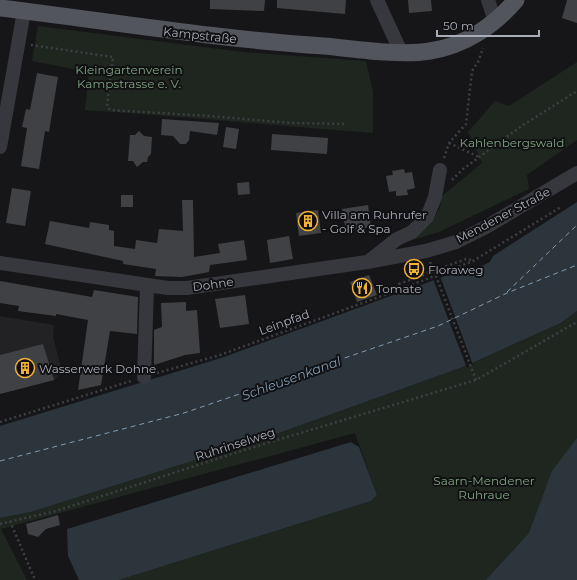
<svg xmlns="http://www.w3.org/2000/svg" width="577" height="580" font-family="Montserrat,sans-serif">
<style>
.built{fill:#222225}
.green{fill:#1e261f}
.water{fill:#2c353c}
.pier{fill:#161618}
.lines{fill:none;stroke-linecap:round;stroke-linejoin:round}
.ferry{stroke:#7f9bb3;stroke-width:1;stroke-dasharray:5 4;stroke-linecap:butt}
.building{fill:#404145}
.path{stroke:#3d3f44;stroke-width:2.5;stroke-dasharray:2 3;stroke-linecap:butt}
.minor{stroke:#37383d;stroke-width:14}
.major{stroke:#53555c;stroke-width:17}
.path-bridge{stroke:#3d3f44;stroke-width:2.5;stroke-dasharray:2 3;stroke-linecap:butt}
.labels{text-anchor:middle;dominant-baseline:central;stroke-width:4;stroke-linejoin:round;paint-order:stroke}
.street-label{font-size:12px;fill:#a8adb8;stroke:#111113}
.park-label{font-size:12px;fill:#7fa381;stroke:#111113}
.poi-label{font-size:12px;fill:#a8adb8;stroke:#111113;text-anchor:start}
.water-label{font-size:13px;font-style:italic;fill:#7f9bb3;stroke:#111113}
</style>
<rect width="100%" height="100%" fill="#161618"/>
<path class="built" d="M0 316 54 325 53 337 62 372 54 380 0 394Z"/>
<path class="green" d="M38 26 243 52 366 61 373 91V133C277 126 181 116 85 110L89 72 32 61Z
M577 62V140L527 175 529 189 439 232 403 243 430 225 440 207 442 196 482 163 468 132 495 101 509 106Z
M577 311V580H119L371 501 377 495 355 433 1 529 27 580H0V518L31 512 265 438 463 367 561 323Z"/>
<path class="water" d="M577 202V311L561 323 463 367 265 438 31 512 0 518V426L221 358 459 271 465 274 490 262 493 256Z
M577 438V580H486L529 533 552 471Z
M351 442 359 447 377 495 371 501 119 580H79L68 556 67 529Z"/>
<path class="pier" d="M440 276 473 365 467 368 433 279Z"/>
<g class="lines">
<path class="ferry" d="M507 292 577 225
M0 461 184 413 438 326 507 293 577 265"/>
</g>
<path class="building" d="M210 0H265L264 11 210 9Z
M277 0H346L345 14 277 8Z
M408 0H431L432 11 409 13Z
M567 0H577V23L562 18Z
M37 73 58 77 49 132 45 131 39 169 21 166 27 128 22 127 26 109 30 110Z
M162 119 219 123 217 135 190 131 189 140 186 144H180L173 136 161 135Z
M226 127 239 129 236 149 223 147Z
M139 131 144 136 152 137 151 154 148 157 147 162H143L137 167 133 161H128L130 135H135Z
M272 134 328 138 327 154 271 150Z
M404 169 405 173 412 172 415 188 407 190 408 195 396 196V191L389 192 386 176 393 175 392 171Z
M249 182 250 194 238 195 237 183Z
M12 188 31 191 25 226 6 223Z
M121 195H133V207H121Z
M182 200H193L194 257 220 253 218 244 244 240 247 260 210 265 209 272 182 277 155 276 156 269 123 264V261L45 244 50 221 89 228 90 222 109 225V230L114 231V246L135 249 136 240 157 243 159 229 183 231Z
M368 205 371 227 346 231 342 209Z
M318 210 321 233 299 236 296 213Z
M289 236 293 259 270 263 267 240Z
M369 275 377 295 357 302 350 282Z
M0 281 92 297 94 290 138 297 137 334 110 331 101 385 78 390 88 320 56 314V316L18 311 19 306 0 303Z
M245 295 249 324 220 328 215 299Z
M186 302V311L197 310 200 353 185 355 154 365V330L162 327 161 303Z
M43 344 54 380 0 394V355Z
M58 515 60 525 46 529 38 537 28 534 26 524Z"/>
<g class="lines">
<path class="path" d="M31 45 113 57 107 106 110 110 210 116 291 123 347 124
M449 143 479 157
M444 158 449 143 466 124 472 71 478 62 483 48
M452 180 463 169 523 125 577 91
M430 262 434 271
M401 289 399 284 466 259 473 260
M157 373 220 355 401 289 473 261 561 207
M0 422 131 381
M10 521 35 580
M0 524 56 511 241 451 476 380 577 322"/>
<path class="minor" d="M377 0 401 52
M488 0 495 21
M0 147 24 11
M369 261 397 239 412 232 427 217 435 197 440 170
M0 263 168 288H187L367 262 426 251 456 242 486 227 577 173
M144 377 147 286"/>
<path class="major" d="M0 8C108 21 215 39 324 46 356 49 399 56 430 51 464 46 494 26 516 0"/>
<path class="path-bridge" d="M434 271 476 380"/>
</g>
<defs>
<symbol id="building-ring" viewBox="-11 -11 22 22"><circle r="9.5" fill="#111113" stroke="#f2b134" stroke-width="1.5"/><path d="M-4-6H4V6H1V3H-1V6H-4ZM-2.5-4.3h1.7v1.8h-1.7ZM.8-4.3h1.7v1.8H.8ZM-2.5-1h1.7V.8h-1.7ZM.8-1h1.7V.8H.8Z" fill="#f2b134"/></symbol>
<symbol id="bus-ring" viewBox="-11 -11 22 22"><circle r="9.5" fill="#111113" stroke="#f2b134" stroke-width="1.5"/><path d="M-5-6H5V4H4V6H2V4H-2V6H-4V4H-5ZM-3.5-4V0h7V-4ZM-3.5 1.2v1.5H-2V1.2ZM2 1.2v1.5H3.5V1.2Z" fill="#f2b134"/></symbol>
<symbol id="restaurant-ring" viewBox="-11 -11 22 22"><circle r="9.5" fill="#111113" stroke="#f2b134" stroke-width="1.5"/><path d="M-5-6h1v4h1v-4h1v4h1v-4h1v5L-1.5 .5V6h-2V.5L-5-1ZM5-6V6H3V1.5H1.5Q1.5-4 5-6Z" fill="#f2b134"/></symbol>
</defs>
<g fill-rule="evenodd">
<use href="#building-ring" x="297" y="210" width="22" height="22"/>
<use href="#bus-ring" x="403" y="258" width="22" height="22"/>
<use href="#restaurant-ring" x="351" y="277" width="22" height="22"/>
<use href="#building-ring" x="14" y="357" width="22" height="22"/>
</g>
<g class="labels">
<g class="street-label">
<text transform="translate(200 35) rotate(6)">Kampstraße</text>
<text transform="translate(503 215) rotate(-28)">Mendener Straße</text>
<text transform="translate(213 284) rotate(-8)">Dohne</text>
<text transform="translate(284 322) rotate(-20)">Leinpfad</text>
<text transform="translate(235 444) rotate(-18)">Ruhrinselweg</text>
</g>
<g class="park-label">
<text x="129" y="69">Kleingartenverein<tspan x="129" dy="14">Kampstrasse e. V.</tspan></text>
<text x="512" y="142">Kahlenbergswald</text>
<text x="484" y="480">Saarn-Mendener<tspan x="484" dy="14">Ruhraue</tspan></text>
</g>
<g class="poi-label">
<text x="322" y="214">Villa am Ruhrufer<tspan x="322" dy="14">- Golf &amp; Spa</tspan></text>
<text x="428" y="269">Floraweg</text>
<text x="376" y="288">Tomate</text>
<text x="39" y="368">Wasserwerk Dohne</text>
</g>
<g class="water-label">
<text transform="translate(291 378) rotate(-20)">Schleusenkanal</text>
</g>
</g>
<path d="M437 30v6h102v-6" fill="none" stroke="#a8adb8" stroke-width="2"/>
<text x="443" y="30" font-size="12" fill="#a8adb8" stroke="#111113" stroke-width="3" paint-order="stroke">50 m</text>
</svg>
